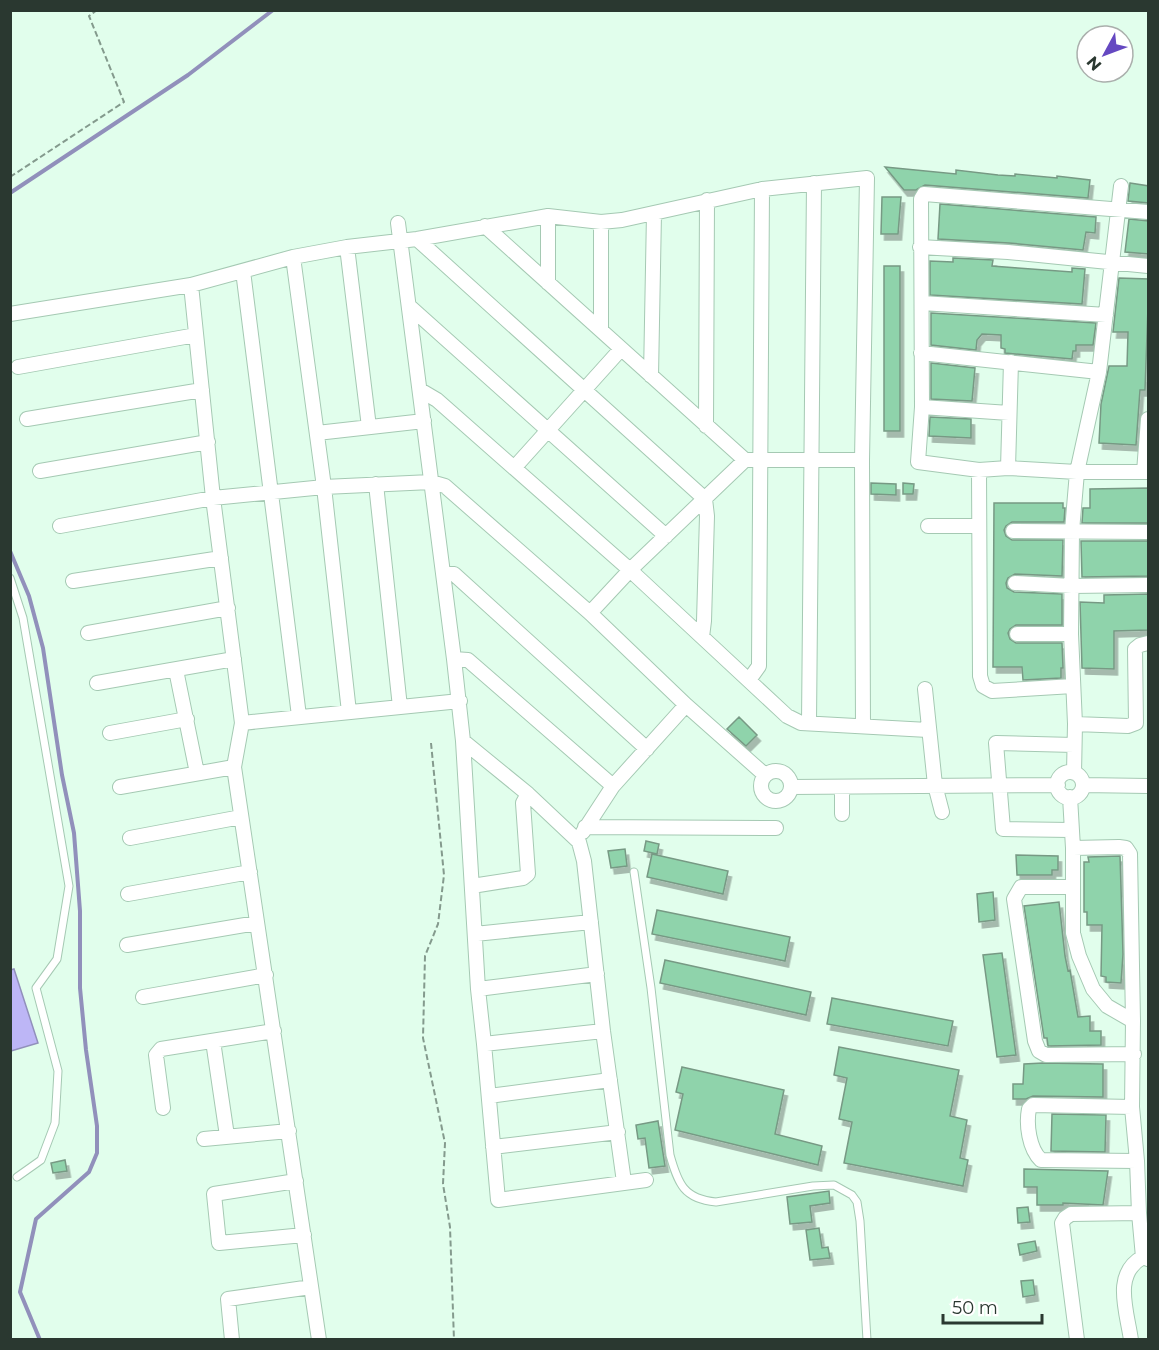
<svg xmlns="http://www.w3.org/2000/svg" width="1159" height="1350" font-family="Montserrat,sans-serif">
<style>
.water{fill:#bdb6f6;stroke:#9190bb;stroke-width:1.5}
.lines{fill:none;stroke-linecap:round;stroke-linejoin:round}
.stream{stroke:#9190bb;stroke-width:4}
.building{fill:#8fd3ab;stroke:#779984;stroke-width:1.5;filter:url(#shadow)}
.lane-casing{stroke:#a5c9b3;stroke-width:9}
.street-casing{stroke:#a5c9b3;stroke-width:16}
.path{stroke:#849a8d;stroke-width:2;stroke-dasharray:6 3;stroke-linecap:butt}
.lane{stroke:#fff;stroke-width:7}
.street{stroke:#fff;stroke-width:14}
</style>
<defs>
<filter id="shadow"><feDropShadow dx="3.5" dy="6" stdDeviation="0" flood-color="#0004"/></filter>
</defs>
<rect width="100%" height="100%" fill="#e1feec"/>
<path class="water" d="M14 969 38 1043 11 1051 10 970Z"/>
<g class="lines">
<path class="stream" d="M10 193 188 75 273 10
M10 551 29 596 43 648 62 775 74 833 80 911V988L86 1050 97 1126V1153L89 1172 36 1219 20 1292 40 1340"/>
</g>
<path class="building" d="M885 167 956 174V170L998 175 1015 176V174L1057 178V176L1090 180 1088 198 925 185 916 190H904Z
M1130 183 1149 186V203L1128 201Z
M882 197H901L898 234H881Z
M940 204 1096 217 1095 233 1086 232 1083 250 1009 243 938 239Z
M1129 219 1149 221V254L1125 252Z
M953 258 993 260 992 266 1072 272V268L1085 269 1082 304 930 295V261L953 262Z
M884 266H900V431H884Z
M1119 278 1149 279 1145 390H1140L1136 445 1099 443 1101 404 1109 366H1127L1128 332H1113Z
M931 313 1096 323 1093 345H1076V351H1073L1072 359 1005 353V349L1001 348V335L982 334 977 340 976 350 931 345Z
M931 363 975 368 972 401 931 399Z
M930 417 971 419V438L929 436Z
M871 483 896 484V495L871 494Z
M903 483 914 484 913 494H903Z
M1149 488V523H1082L1083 508H1090V489Z
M994 503H1063V508H1065L1064 522H1012L1006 526 1004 530 1006 536 1012 540H1063L1062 576 1015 574 1008 578 1006 583 1007 588 1014 592 1062 594V625H1016L1010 629 1008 633 1010 639 1016 643H1062L1063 668H1061V678L1023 680 1022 667H993Z
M1081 541H1149V576L1082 577Z
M1149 594V630L1114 631V669L1082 668 1080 602 1104 603V595Z
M739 717 757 735 746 746 727 729Z
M646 841 659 844 657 854 644 851Z
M625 849 627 866 611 868 608 851Z
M652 854 728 871 723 894 647 877Z
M1016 855 1058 856V870H1052V875H1017Z
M1120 856 1123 954 1121 983 1106 982V977L1101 976 1102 925H1087V912H1084V862H1089L1088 857Z
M993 892 995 920 979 922 977 894Z
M1059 902 1065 956 1068 971 1070 970 1078 1017 1090 1016V1031H1101V1045L1048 1046 1047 1038H1044L1024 906Z
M657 910 790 937 785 961 652 934Z
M1002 953 1016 1055 997 1057 983 955Z
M665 960 811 992 806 1015 660 983Z
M832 998 953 1021 948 1046 827 1024Z
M839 1047 959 1070 950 1116 967 1120 960 1158 968 1160 963 1186 844 1163 852 1122 839 1119 847 1078 834 1075Z
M1043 1063 1103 1064V1097L1033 1096 1026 1099H1013V1084H1023L1024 1064Z
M682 1067 784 1090 775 1134 822 1146 818 1165 675 1130 683 1094 676 1092Z
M1052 1114 1106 1115 1105 1152 1051 1151Z
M658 1121 665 1166 649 1168 645 1138 638 1139 636 1125Z
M65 1160 67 1171 53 1173 51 1163Z
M1024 1169 1108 1171 1103 1205 1063 1203V1205H1037V1187H1024Z
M829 1191 830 1203 810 1206 812 1222 790 1224 787 1197Z
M1028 1207 1030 1222 1018 1223 1017 1208Z
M819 1228 822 1248 828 1247 830 1258 810 1260 806 1230Z
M1035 1241 1037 1251 1020 1255 1018 1244Z
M1033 1280 1035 1295 1023 1297 1021 1281Z"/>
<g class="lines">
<defs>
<path id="lane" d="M10 578 23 618 69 886 57 959 36 988 58 1071 55 1123 41 1160 17 1177
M634 872 651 988 670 1155C678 1184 684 1199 716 1202L813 1186 834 1185 852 1195 857 1202 860 1221 867 1340"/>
<path id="street" d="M1148 212 924 194 921 199 922 407 918 462 979 470 1008 468 1077 472H1148
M548 216V283
M398 223 454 659 463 741 528 794 579 842 584 861 603 1031 624 1182
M485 226 745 460
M417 239 705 499 707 516 704 621 702 637
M347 247 369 427
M920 247 1008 252 1148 266
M293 257 324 487 349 712
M243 271 299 716
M922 303 1106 315
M409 306 666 536
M10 314 191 285 293 257 347 247 417 239 548 216 601 222 622 220 762 189 867 178 862 460 863 726
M601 330V222
M921 353 1099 372
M18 367 196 335
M651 376 654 213
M420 390 437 400 630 570 787 716 801 723 928 730
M922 407 1009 413
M27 419 202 390
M706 426 707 200
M317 433 424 421
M514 468 621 349
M1008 468 1011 362
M979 470 980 676 983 686 992 691 1073 686
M40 471 208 442
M1144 472 1148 419
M376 484 400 707
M60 526 213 498 191 285
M928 526H979
M1013 531 1148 532
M443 573 454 574 647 749
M73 581 221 558
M1015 583 1072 586 1148 585
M590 613 630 570 745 460H862
M88 633 228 608
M1017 634H1071
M454 659 468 660 613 786
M176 670 197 773
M749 680 759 666 762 189
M97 683 234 659
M925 689 935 785 942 812
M242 723 213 498 324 487 431 482 445 486 590 613 686 705 765 775
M809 723 814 183
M1075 724 1128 726 1136 723 1135 649 1140 645 1148 643
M110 733 187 719
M463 741 478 989 484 1044 603 1031
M761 786a15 15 0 1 1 30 0a15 15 0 1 1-30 0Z
M1057 785a13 13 0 1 1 26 0a13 13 0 1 1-26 0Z
M1074 773 1075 724 1071 634 1072 531 1077 472 1099 372 1121 186
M1083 785 1148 786
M120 787 234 767
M791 787 1058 785
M1070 797 1073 848V933L1079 956 1093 989 1107 1006 1133 1021 1132 1107 1137 1161 1139 1213
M842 814V787
M585 827 776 828
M1071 830 1003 829 996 743 1074 745
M583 832 613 786 686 705
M130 838 241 817
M1073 848 1119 847 1126 848 1130 854 1133 1021
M472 886 523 878 528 874 523 803 528 794
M1072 887H1021L1014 899 1035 1041 1039 1051 1046 1055 1134 1054
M128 894 250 872
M475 934 591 922
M127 945 257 923
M478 989 597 974
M143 997 266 975
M213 1041 227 1136
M484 1044 498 1200 646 1180
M489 1096 610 1080
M1132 1107 1033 1105 1029 1109C1026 1124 1029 1149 1041 1160L1137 1161
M163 1108 156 1055 161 1049 274 1031
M204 1139 289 1131
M493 1147 618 1132
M296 1181 214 1194 219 1243 304 1235
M232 1340 228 1299 311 1287
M319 1340 234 767 242 723 460 701
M1077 1340 1062 1223 1065 1218 1071 1214 1139 1213 1143 1257 1148 1259
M1131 1340C1127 1311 1112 1274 1143 1257"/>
</defs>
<use href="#lane" class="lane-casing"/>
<use href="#street" class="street-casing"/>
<path class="path" d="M10 177 124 102 89 16 97 10
M431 743 444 875 438 924 425 956 423 1038 445 1143 443 1184 450 1227 454 1340"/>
<use href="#lane" class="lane"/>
<use href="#street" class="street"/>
</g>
<rect width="1159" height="1350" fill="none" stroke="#2a3830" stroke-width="24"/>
<g transform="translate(1105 54) rotate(229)"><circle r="28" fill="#ffffff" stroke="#aaafac" stroke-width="1.5"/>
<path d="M0-4.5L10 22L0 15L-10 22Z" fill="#6548c1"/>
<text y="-9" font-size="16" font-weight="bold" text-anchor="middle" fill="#2a3830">N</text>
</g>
<path d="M943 1314v9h99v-9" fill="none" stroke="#2a3830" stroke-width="3"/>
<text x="952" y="1314" font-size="18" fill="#2a3830" stroke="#ffffff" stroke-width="4.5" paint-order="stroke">50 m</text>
</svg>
